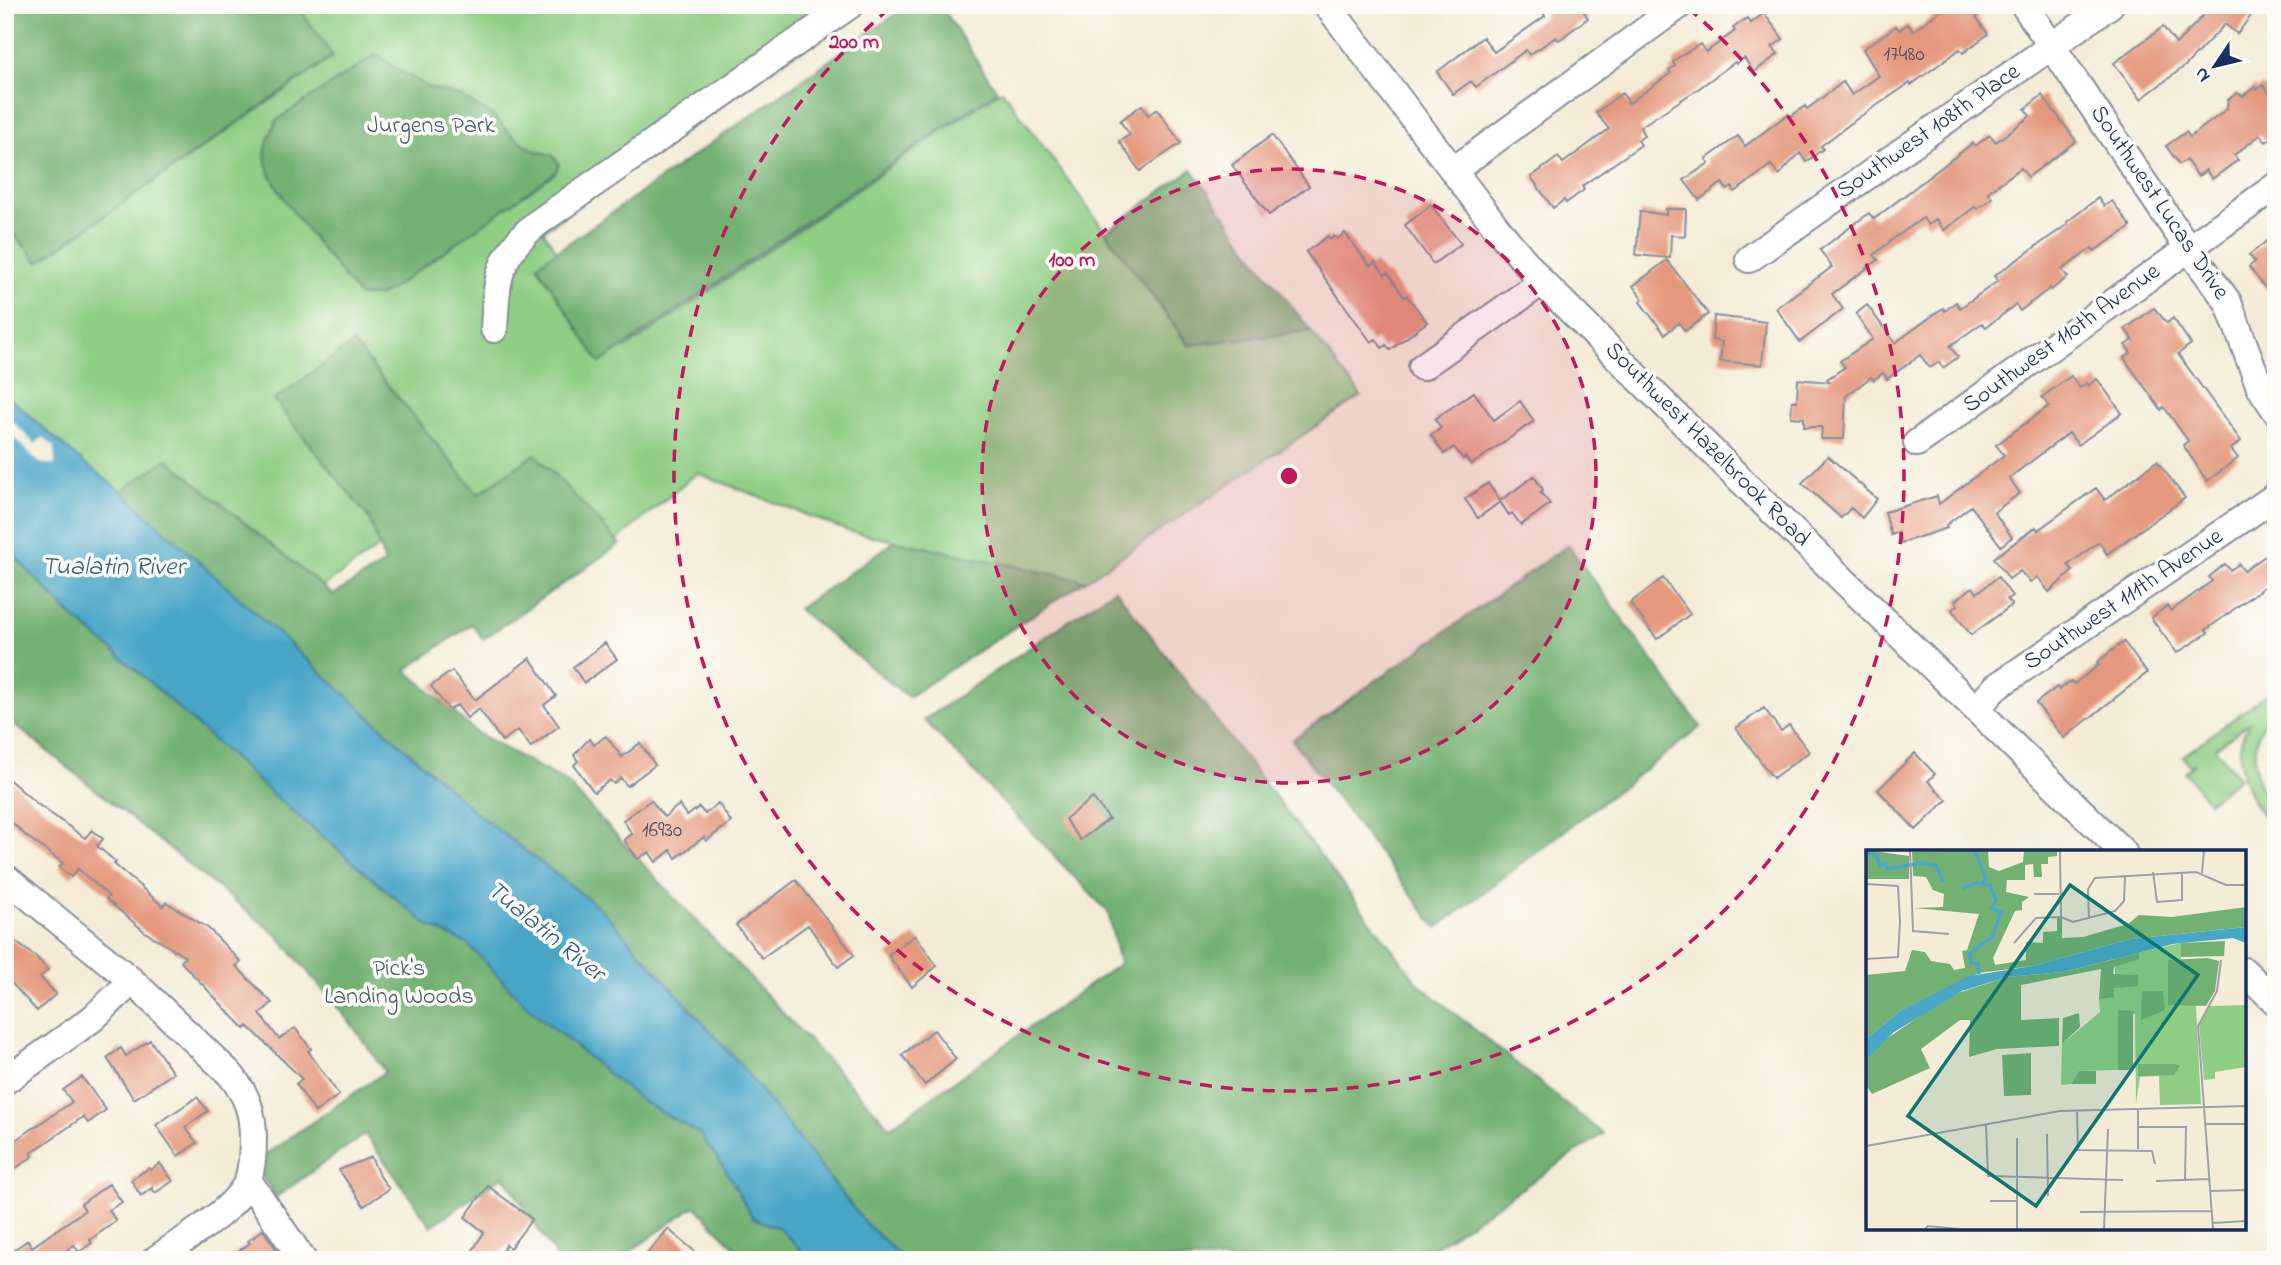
<svg xmlns="http://www.w3.org/2000/svg" width="2281" height="1265" font-family="'Indie Flower',sans-serif">
<style>
.green{fill:#8fce84;stroke:#557e71;stroke-width:2}
.forest{fill:#73b172;stroke:#477068;stroke-width:2}
.water{fill:#49a6c7;stroke:#326a92;stroke-width:2}
.pier{fill:#f4ecd7}
.building{fill:#e4997e}
.lines{fill:none;stroke-linecap:round;stroke-linejoin:round}
.minor-casing{stroke:#888e9a;stroke-width:30}
.minor{stroke:#fff;stroke-width:26}
.ring{fill:none;stroke:#c2185b;stroke-width:3.5;stroke-dasharray:12 9}
.labels{text-anchor:middle;dominant-baseline:central;stroke-width:7;stroke-linejoin:round;paint-order:stroke}
.number-label{font-size:21px;fill:#4d4a66}
.park-label{font-size:24px;fill:#3e5f69;stroke:#fdfcf7}
.street-label{font-size:24px;fill:#1b2f5e;stroke:#fdfcf7}
.water-label{font-size:26px;font-style:italic;fill:#2d5f88;stroke:#fdfcf7}
.inset-river{fill:none;stroke:#49a6c7;stroke-width:3.5}
.inset-road{fill:none;stroke:#9da0a7;stroke-width:2}
.view{fill:#0f766e;fill-opacity:0.15;stroke:#0f766e;stroke-width:3.5}
.inset-edge{fill:none;stroke:#1b2f5e;stroke-width:3.5}
.centre{fill:#c2185b;stroke:#fdfcf7;stroke-width:3.5}
.ring-label{font-size:21px;text-anchor:middle;font-weight:bold;fill:#c2185b;stroke:#fdfcf7;stroke-width:7;stroke-linejoin:round;paint-order:stroke}
</style>
<rect width="100%" height="100%" fill="#fdfcf7"/>
<filter id="ink" filterUnits="userSpaceOnUse"><feTurbulence type="fractalNoise" baseFrequency=".0143" numOctaves="2"/><feDisplacementMap in="SourceGraphic" scale="14" xChannelSelector="R" yChannelSelector="G"/><feConvolveMatrix kernelMatrix="1 2 1 2 8 2 1 2 1" color-interpolation-filters="sRGB"/></filter>
<filter id="wash" filterUnits="userSpaceOnUse"><feTurbulence type="fractalNoise" baseFrequency=".00686" numOctaves="4" result="noise"/><feDisplacementMap in="SourceGraphic" scale="28" xChannelSelector="R" yChannelSelector="G"/><feGaussianBlur stdDeviation="1.57" result="paint"/><feColorMatrix in="noise" values="0 0 0 0 0 0 0 0 0 0 0 0 0 0 0 0 0 1.4 0 .05"/><feComposite in="paint" operator="in"/></filter>
<g filter="url(#wash)">
<rect width="100%" height="100%" fill="#f4ecd7"/>
<path class="green" d="M297 5H863L543 231 626 348 1002 90 1188 345 1311 331 1361 396 1085 581 848 531 697 473 616 541 480 510 464 487 269 625 121 491 80 460 5 394V224L39 262 333 57Z
M2276 687C2276 691 2277 700 2276 704 2273 712 2264 719 2261 728 2249 755 2255 791 2276 812V829C2253 810 2233 768 2242 738 2244 733 2247 728 2249 723L2215 748 2239 778 2209 802 2185 772 2195 763 2190 766 2183 756Z"/>
<path class="forest" d="M5 5H297L333 56 38 262 5 224Z
M909 5H940L997 91 600 363 537 265Z
M377 54 399 71 430 88 460 96 492 115 513 136 536 151 552 155 559 164 556 172 389 291 378 296H359C337 267 272 193 266 162 263 148 271 132 277 120Z
M1192 169 1262 268 1311 331 1189 345 1106 232Z
M353 343 478 494 535 454 620 544 483 639 472 624 406 670 477 733 566 782 890 1127 1119 964 1108 912 924 720 1115 589 1420 985 1603 1134 1415 1260H905L865 1223 737 1061 601 909 476 813 121 491 167 459 333 595 385 563 369 518 274 400Z
M895 541 1085 581 908 697 798 609Z
M1568 545 1701 727 1437 928 1292 740Z
M5 546 70 614 142 675 279 800 429 926 468 944 527 1006 641 1101 699 1133 727 1172 753 1218 780 1228 810 1260H747L695 1206 618 1260H558L504 1176 431 1226 365 1134 276 1197 253 1163 385 1072 353 1026 278 936 5 717Z"/>
<path class="water" d="M5 394 80 460 121 491 476 813 601 909 737 1061 865 1223 904 1260H810L780 1228 753 1218 727 1172 699 1133 641 1101 527 1006 468 944 429 926 279 800 142 675 70 614 5 546Z"/>
<path class="pier" d="M8 417 35 444 43 437 54 447 55 465 40 463 5 429V420Z"/>
<g id="blocks">
<path class="building" d="M1537 5H1579L1588 18 1559 40 1556 37 1529 55 1526 50 1476 87 1471 81 1453 94 1437 72 1483 37 1494 52 1545 16Z
M1948 5H1992L1976 17 1988 34 1963 53 1960 49 1911 85 1910 83 1858 118 1821 146 1823 149 1806 162 1800 153 1779 175 1771 165 1735 192 1732 187 1727 190 1722 183 1699 200 1684 180 1709 163 1706 159 1738 136 1745 146 1788 114 1790 117 1805 106 1807 109 1843 82 1852 95 1879 76 1863 49 1896 26 1899 30 1908 24 1913 31Z
M2213 5H2259L2237 34 2225 24 2185 66 2141 99 2114 63 2163 27 2176 44Z
M1764 13 1783 39 1772 47 1778 54 1754 72 1744 58 1736 64 1735 62 1698 89 1640 127 1644 136 1638 140 1641 145 1582 186 1584 190 1566 203 1564 200 1553 208 1531 177 1558 157 1563 163 1609 129 1596 113 1622 93 1629 103 1671 73 1669 70 1675 66 1673 62 1679 57 1700 44 1706 52 1735 31 1733 28 1747 18 1751 23Z
M2263 85 2276 102V135L2266 142 2260 135 2234 155 2238 160 2212 179 2206 170 2198 176 2186 160 2179 164 2166 146 2186 132 2190 137 2227 109 2228 100 2237 93 2243 96 2255 87 2257 90Z
M2042 95 2076 141 2028 177 2021 168 1988 192 1992 198 1977 209 1975 207 1944 230 1936 219 1928 225 1923 218 1890 241 1874 255 1878 260 1832 294 1843 309 1800 342 1776 308 1832 267 1820 250 1869 213 1874 219 1973 143 1975 146 1990 135 1996 142 2030 116 2025 109Z
M1142 105 1148 115 1157 109 1181 143 1140 171 1119 141 1130 135 1120 121Z
M1272 135 1309 186 1269 215 1232 165Z
M2098 198 2104 206 2112 201 2131 227 2094 251 2092 248 2062 270 2068 277 2051 290 2050 288 2020 311 2016 305 1986 327 1982 323 1950 346 1958 357 1943 368 1939 362 1930 368 1920 355 1887 379 1883 373 1874 380 1871 377 1846 396 1844 439H1821L1822 427H1804V418L1791 417 1792 401H1797L1798 379 1829 382 1827 379 1845 367 1840 361 1873 339 1856 314 1867 305 1895 343 1943 308 1945 311 1956 302 1960 308 1998 281 1994 276 2068 224 2067 222Z
M1431 205 1461 244 1433 264 1405 225Z
M1666 209H1686L1685 236 1671 235 1670 258 1636 255 1640 211 1666 215Z
M1345 233 1370 266 1375 262 1385 275 1388 273 1404 297 1407 296 1427 322 1390 350 1386 345 1382 348 1376 339 1371 342 1306 252 1328 236 1330 240 1334 236 1337 239Z
M2267 241 2276 253V302L2249 267 2255 262 2249 255Z
M1667 260 1708 314 1685 331 1679 323 1665 334 1640 302 1643 299 1633 286Z
M2154 308 2167 323 2173 318 2191 344 2178 354 2241 441 2231 449 2238 458 2207 481 2183 445 2188 441 2164 407 2161 410 2124 358 2131 353 2125 345 2133 340 2125 329Z
M1714 316 1766 322 1762 365 1720 361 1722 342 1712 340Z
M2071 376 2080 388 2086 383 2088 386 2097 379 2122 413 2078 445 2069 433 2009 478 2020 493 1994 512 2012 537 2001 546 1971 506 1946 525 1947 528 1901 543 1898 532 1891 535 1885 512 1937 496 1939 504 2004 455 1996 445 2049 406 2042 397Z
M1474 392 1494 420 1520 401 1534 421 1471 465 1465 457 1463 459 1454 447 1444 454 1431 435 1441 428 1435 419Z
M1828 456 1877 499 1862 518 1851 508 1841 518 1802 483Z
M2157 461 2185 498 2107 554 2099 542 2068 565 2073 571 2049 592 2038 577 2030 582 2020 571 2009 579 1994 558 2036 527 2038 530 2096 488 2105 500Z
M1534 476 1543 490 1540 492 1550 504 1521 525 1512 513 1509 515 1500 502 1478 518 1465 499 1488 483 1500 501Z
M2276 548V578L2206 630 2208 633 2177 653 2151 618 2167 606 2171 611 2212 581 2209 577 2225 564 2230 570 2239 564 2244 571Z
M1998 577 2012 596 2007 599 2012 605 1971 635 1952 610 1958 605 1955 601 1973 587 1977 593Z
M1663 578 1690 614 1657 639 1630 603Z
M2124 642 2147 673 2064 738 2036 703 2057 687 2059 690 2071 681 2074 684 2099 665 2097 662Z
M605 643 617 659 584 683 573 667Z
M530 658 556 696 544 705 559 726 531 747 518 730 502 741 479 709 467 718 457 705 449 710 431 686 452 671 475 700Z
M1764 708 1781 731 1789 725 1809 752 1773 778 1736 728Z
M606 736 622 757 640 743 655 765 627 786 621 778 614 784 610 780 594 792 574 765 578 761 574 755 589 739 594 745Z
M1915 753 1935 774 1928 781 1947 800 1916 830 1878 790Z
M5 776 36 803 85 838 92 830 103 839 97 846 116 862 114 864 163 906 166 902 208 928 241 962 236 966 272 1003 260 1014 279 1039 295 1028 311 1049 308 1051 339 1095 315 1112 296 1084 302 1079 248 1026 245 1029 220 1003 181 962 185 957 145 932 106 899 109 896 78 869 71 877 59 867 63 863 25 835 5 816Z
M1093 798 1109 819 1080 840 1065 819Z
M651 800 664 817 679 805 687 816 699 807 705 814 718 803 731 822 706 841 704 837 676 858 671 850 656 862 649 852 638 859 624 840 632 834 623 820Z
M796 880 854 955 838 967 808 925 762 958 736 925Z
M5 934 36 957 48 970 40 977 56 994 37 1011 5 976Z
M915 935 937 966 912 987 888 955Z
M934 1030 956 1059 925 1085 902 1055Z
M150 1040 173 1073 134 1099 107 1058 121 1048 126 1056Z
M82 1077 106 1110 88 1123 83 1117 31 1153 33 1156 5 1176V1147L72 1102 63 1090Z
M197 1097 208 1111 185 1127 197 1143 178 1156 156 1125Z
M371 1157 378 1173 389 1189 364 1206 339 1170Z
M160 1163 173 1181 155 1193 152 1188 141 1196 131 1180 149 1168 151 1170Z
M109 1184 122 1202 109 1210 116 1221 90 1240 92 1243 79 1252 74 1245 52 1260H5V1256L28 1240 32 1247 85 1210 81 1204Z
M488 1186 532 1219 510 1248 506 1245 497 1260H467L484 1232 465 1217Z
M668 1229 705 1260H642Z
M263 1230 284 1260H226L250 1243 248 1241Z"/>
</g>
</g>
<g filter="url(#ink)">
<use href="#blocks" fill-opacity="0" stroke="#888e9a" stroke-width="2"/>
<g class="lines">
<defs>
<path id="minor" d="M1327 5 1500 232 1542 282 1765 504 2123 852
M2024 5 2188 248 2228 302 2260 387 2276 411
M1454 170 1680 5
M1749 259 2110 5
M494 329C497 280 496 258 536 224L850 5
M1422 367 1542 282
M1917 443 2276 186
M1977 708 1996 687 2276 496
M5 877 132 981 230 1074C247 1095 253 1112 253 1138 253 1151 252 1168 248 1180 237 1210 180 1241 155 1260
M2244 971 2276 1002
M5 1081 92 1019 132 981
M248 1180 303 1260"/>
</defs>
<use href="#minor" class="minor-casing"/>
<use href="#minor" class="minor"/>
</g>
</g>
<circle cx="1289" cy="476" r="307" fill="#c2185b" fill-opacity=".12"/>
<g class="ring">
<circle cx="1289" cy="476" r="307"/>
<path d="M1688 8A615 615 0 1 1 890 8"/>
</g>
<g class="labels">
<g class="number-label">
<text x="1904" y="55">17480</text>
<text x="662" y="831">16930</text>
</g>
<g class="park-label">
<text x="431" y="126">Jurgens Park</text>
<text x="399" y="969">Pick's<tspan x="399" dy="28">Landing Woods</tspan></text>
</g>
<g class="street-label">
<text transform="translate(1929 132) rotate(-35)">Southwest 108th Place</text>
<text transform="translate(2159 203) rotate(56)">Southwest Lucas Drive</text>
<text transform="translate(2062 339) rotate(-36)">Southwest 110th Avenue</text>
<text transform="translate(1707 445) rotate(45)">Southwest Hazelbrook Road</text>
<text transform="translate(2124 600) rotate(-34)">Southwest 111th Avenue</text>
</g>
<g class="water-label">
<text x="113" y="568">Tualatin River</text>
<text transform="translate(545 932) rotate(39)">Tualatin River</text>
</g>
</g>
<g transform="translate(1866 850)">
<rect width="380" height="380" fill="#f4ecd7"/>
<path d="M315 93V109L302 111V154L330 155 335 254 294 255 293 226 274 227 270 254 269 164H252V220L213 221 205 234 195 235 196 194 234 162 233 149 249 137V108ZM380 155V217L349 222V229L338 230 333 175 343 156Z" fill="#8fce84"/>
<path d="M0 0 43 6V29H0ZM122 0 123 17 133 21 157 12 158 1 191 0V6L182 7V14H175L176 27H168L167 14 159 15V30H141L140 42 163 47 156 52V60L149 61 127 108 129 115 160 110V92L177 93V82L191 81V68H196V88L217 87 262 74 273 65 306 67 380 57V77L265 89 167 116 113 123 34 161 0 189V125L39 121 46 100 59 102 65 111 84 114 88 120 99 118 96 101 101 100 113 64 48 58 77 57 78 44 67 40 60 27 47 26 46 2ZM359 91 358 106 315 107V93ZM273 103V109L248 117 247 124 272 125V136L248 138V147L233 149 235 119 155 135V170L193 168V196L131 199 103 207 104 170H94L55 199 64 218 6 244 0 235V210L16 192 83 146 141 127 197 122ZM341 108 353 111 349 141 340 156 302 155V110ZM276 141H297L299 160 275 170ZM252 160 267 161V220H252ZM213 163 214 177 196 194 197 168ZM165 203V245L138 246 136 205ZM272 214H308L314 216 308 225 272 226ZM213 221H230V234H205Z" fill="#73b172"/>
<path d="M380 77V93L367 88 307 94 197 122 141 127 96 141 28 182 0 210V189L34 161 103 126 167 116 265 89Z" fill="#49a6c7"/>
<path class="inset-river" d="M108 0 120 28 117 33M0 3 11 6 14 16 20 13 21 19 55 13 70 15 77 32M96 38 110 33 124 35 130 50 126 59 135 62 126 87 104 103 105 113H112L113 124"/>
<path class="inset-road" d="M44 0 47 81 83 84M194 0 195 67M287 22 291 52 316 50V22M336 23 338 0M0 34 32 36 34 71 32 107 0 109M168 44H193M195 67 207 72 249 61 258 51 259 27M223 69 222 39 229 28 330 22 360 35H380M148 93 170 68 195 67M211 260 212 300 286 301 289 314M339 274H380M120 275 122 326 257 330M273 277H320L319 329M181 284 182 346M0 296 194 261 380 256M272 299V258M290 331 343 329M344 341 380 340M124 351H152M214 362 346 361M346 373 380 371M59 379 62 376 92 379M151 379V288M238 379 242 279M347 379 332 176 351 141 355 110"/>
<path class="view" d="M204 35 332 125 170 356 42 266Z"/>
<rect width="380" height="380" class="inset-edge"/>
</g>
<circle cx="1289" cy="476" r="10" class="centre"/>
<g class="ring-label">
<text x="854" y="48">200 m</text>
<text x="1072" y="266">100 m</text>
</g>
<rect width="2281" height="1265" fill="none" stroke="#fdfcf7" stroke-width="28"/>
<g transform="translate(2215 66) rotate(235)" stroke="#fdfcf7" stroke-width="5" paint-order="stroke">
<path d="M0-5L12 26L0 18L-12 26Z" fill="#1b2f5e"/>
<text y="-10" font-size="19" font-weight="bold" text-anchor="middle" fill="#1b2f5e">N</text>
</g>
</svg>
